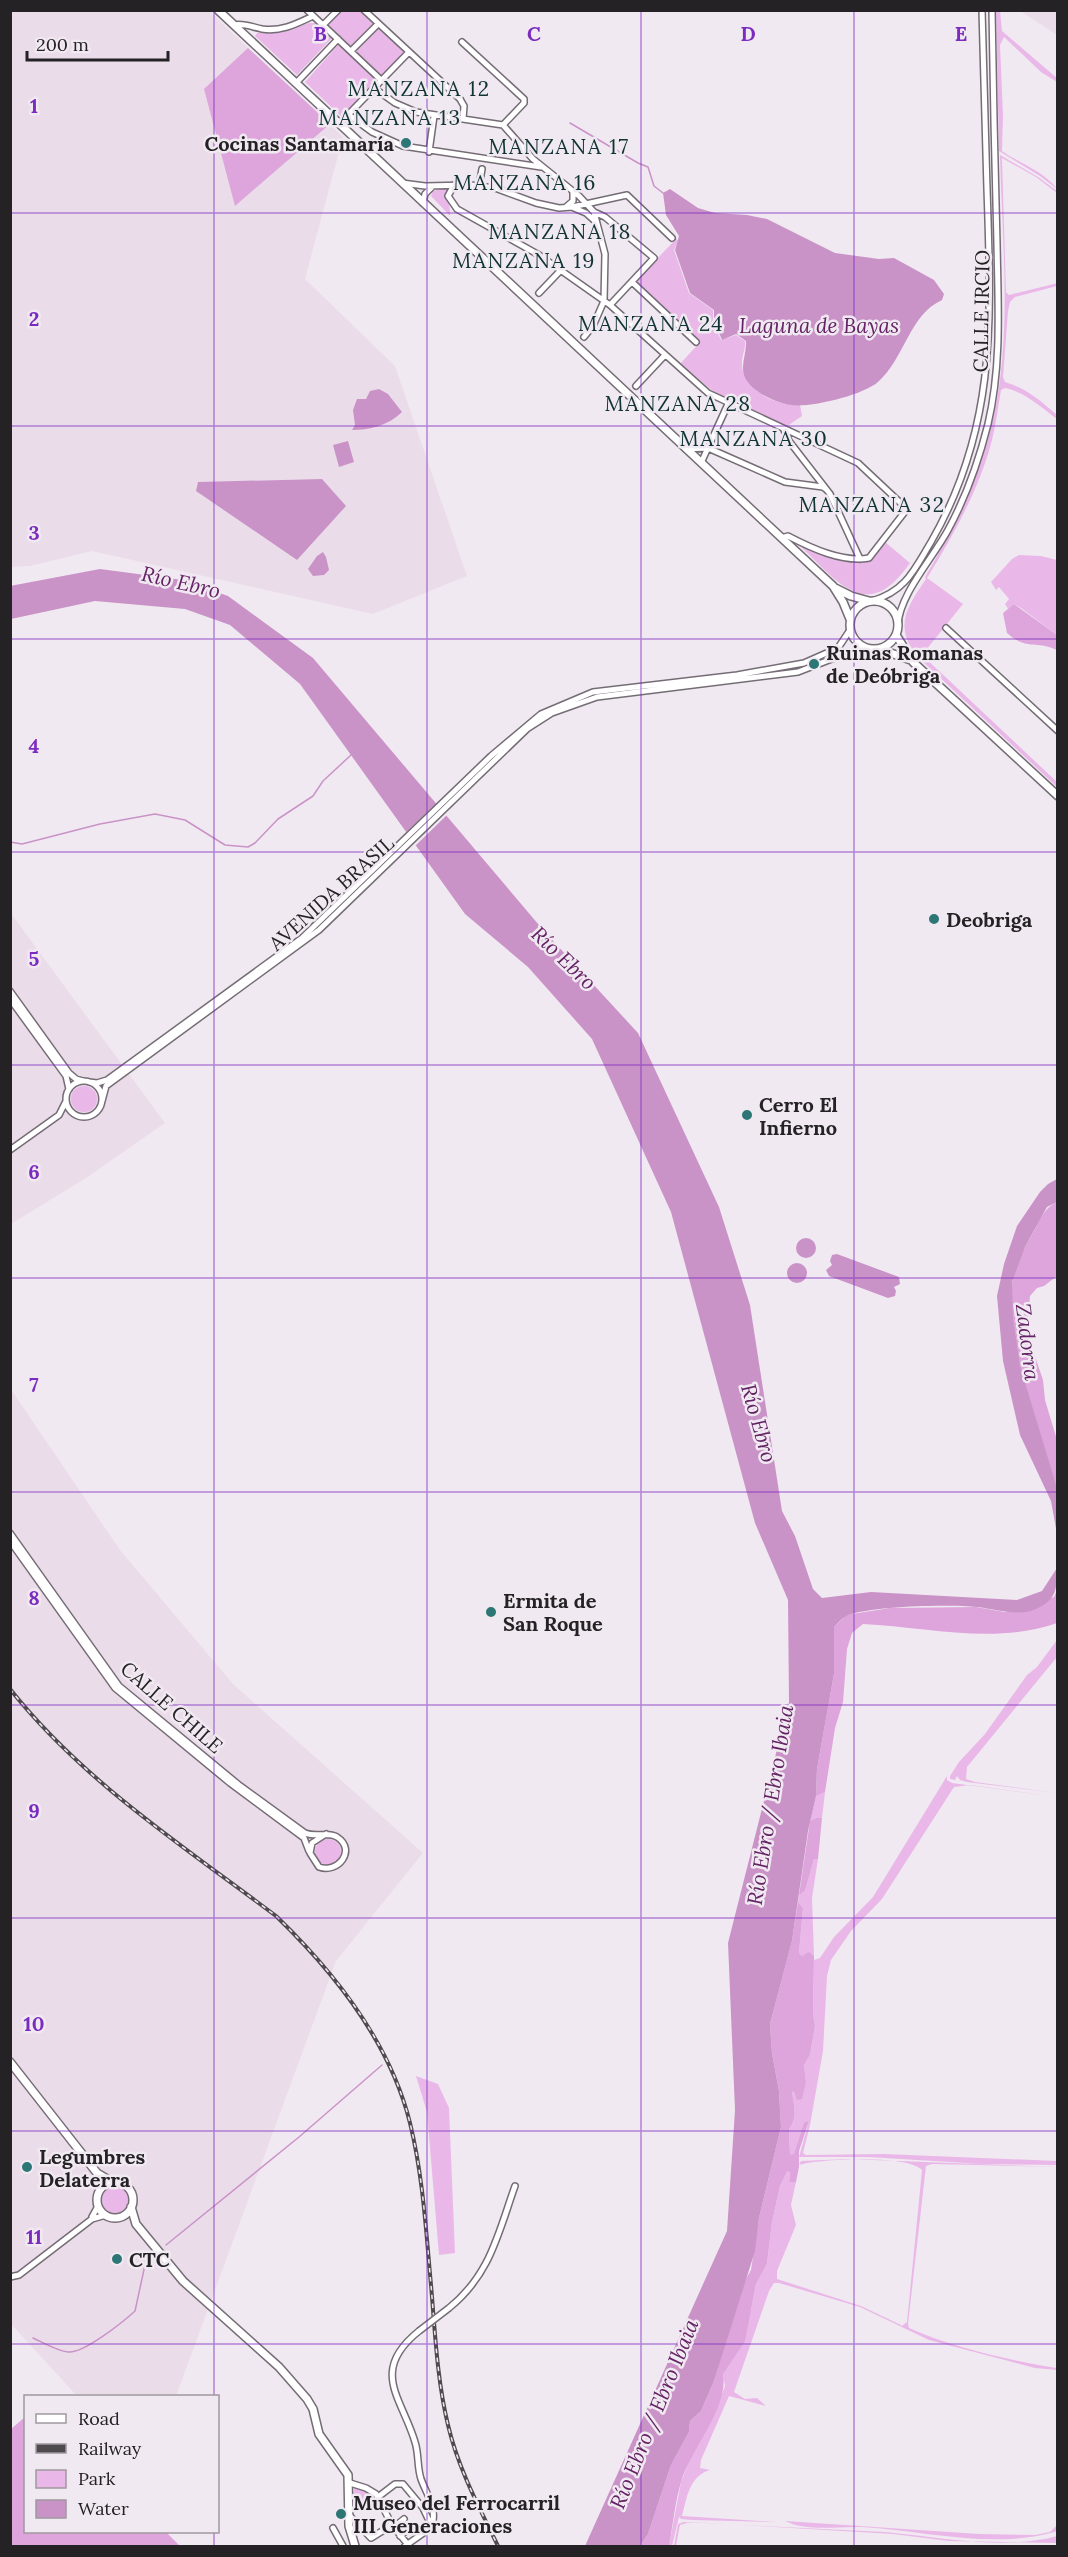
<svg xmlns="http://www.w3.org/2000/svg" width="1068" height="2557" font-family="Lora,serif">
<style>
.built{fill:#ebdcea}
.green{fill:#e9b8e8}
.forest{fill:#dda5db}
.water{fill:#ca93c8}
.pier{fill:#f1e9f1}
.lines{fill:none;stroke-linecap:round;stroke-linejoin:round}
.stream{stroke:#ca93c8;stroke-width:1.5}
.minor-casing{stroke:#756d75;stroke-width:8}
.major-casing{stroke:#756d75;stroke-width:10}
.minor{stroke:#fff;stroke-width:5}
.major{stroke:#fff;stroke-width:7}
.rail-casing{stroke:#4e4a4e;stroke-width:4}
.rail{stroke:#f1e9f1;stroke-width:1.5;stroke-dasharray:4.5;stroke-linecap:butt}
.minor-bridge-casing{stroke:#756d75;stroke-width:8;stroke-linecap:butt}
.minor-bridge{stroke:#fff;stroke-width:5}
.grid{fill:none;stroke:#7b2cbf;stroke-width:1.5;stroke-opacity:0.55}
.poi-dot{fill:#2c7676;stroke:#f1e9f1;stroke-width:2}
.labels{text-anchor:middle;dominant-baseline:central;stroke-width:5;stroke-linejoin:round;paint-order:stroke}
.poi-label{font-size:20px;font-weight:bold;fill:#252225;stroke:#f1e9f1;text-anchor:start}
.street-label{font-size:20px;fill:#252225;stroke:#f1e9f1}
.neighbourhood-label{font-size:21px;letter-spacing:1.5px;fill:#103333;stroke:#f1e9f1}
.water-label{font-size:21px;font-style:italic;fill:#642365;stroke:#f1e9f1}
.grid-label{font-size:20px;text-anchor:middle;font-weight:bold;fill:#7b2cbf;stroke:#f1e9f1;stroke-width:5;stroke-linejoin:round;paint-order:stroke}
</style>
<rect width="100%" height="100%" fill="#f1e9f1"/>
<path class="built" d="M10 11H209L343 137 305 279 395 366 467 576 373 614 92 551 30 566 11 567Z
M1020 11H1057V35Z
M10 912 165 1123 86 1178 11 1224Z
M10 1388 120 1550 233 1684 423 1853 336 1961 176 2396H77L11 2324Z"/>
<path class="green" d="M341 10 360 11 374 24 353 48 328 25Z
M996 11H1000L1002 31 1058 79 1057 82 1041 72 1004 37 1000 45 1003 115 1002 151C1019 163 1045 172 1057 189L1040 176 999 151Z
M309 23H316L332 38 297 75 255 36 257 33H280Z
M378 27 405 52 381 77 355 52Z
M339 44 372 75 374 82 344 119 305 82Z
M1000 155 1038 177 1057 191V193L1036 177 1002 158 1006 292 1009 295 1058 283 1057 286 1015 297 1010 302 1008 311 1003 377 1005 382C1026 388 1041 401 1057 415V419C1041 407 1025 392 1005 388L1001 390C998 407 996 424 992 440 979 490 954 534 927 578L963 604 922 655 1057 782V787L919 658C893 628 906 608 926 579L925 577C954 528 979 479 992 423 1013 337 1002 243 1000 155Z
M444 188 448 190C446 200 451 206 450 216L431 196 433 191Z
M676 239 678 240 674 250 689 293 713 310V322L721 340 736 335 745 341C746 349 741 357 742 365 743 391 777 406 800 405L802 416 786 427 719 396 680 364 700 342 635 282Z
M885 542 910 563C867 625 838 582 799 545L801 544 864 562 873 558Z
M1019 555 1041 556 1057 560V635L1021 608 1014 604 1008 609 1005 604 1009 599 999 587 996 590 991 582 1012 559Z
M71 1099a13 13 0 1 1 26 0a13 13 0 1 1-26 0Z
M1057 1640V1657L967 1767 966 1779 975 1782 1057 1793 967 1782 960 1780 957 1776 955 1780 950 1779V1776L959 1762 985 1734 1027 1675 1037 1667Z
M947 1776V1780L952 1783 1057 1797 970 1785 954 1787 882 1899 851 1931 831 1960 827 1976 823 2051 810 2125 803 2153 806 2155 884 2154 1057 2161V2165L982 2164 868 2157H799L809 2121 804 2122 794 2155H790L789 2129C798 2118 794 2105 792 2092L806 2082 804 2065 810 2055 815 2026 813 2014 814 1960 820 1958 834 1937 873 1897Z
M825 1792 822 1818H816L810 1821 816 1796Z
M315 1852a13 13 0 1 1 26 0a13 13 0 1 1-26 0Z
M814 1859H818L812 1898 814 1956 809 1953 802 1956 799 1953 803 1908 798 1902 799 1895 805 1891Z
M416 2076 438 2084 449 2108 455 2253 439 2255 427 2112Z
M846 2159 1057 2167 932 2164 926 2166 908 2324 909 2328C951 2347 1012 2361 1057 2368V2370L1035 2368 929 2340 860 2307 779 2283H774L769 2291 734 2392 745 2399 757 2398 766 2406 729 2396 701 2460 700 2468 710 2470C689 2476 687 2498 682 2516L776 2522 692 2520 681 2519 679 2517 672 2546H669L681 2482 693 2451 716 2411 725 2386 723 2374 751 2310 756 2284 767 2264 772 2222 780 2186 786 2171H790L789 2182H796L791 2205 796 2225 777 2271V2279L861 2306 899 2324 902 2326 907 2322 922 2170C907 2154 817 2159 799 2165L801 2161Z
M102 2200a13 13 0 1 1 26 0a13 13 0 1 1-26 0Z
M355 2486 373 2494 356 2504 352 2499Z
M785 2521 979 2534 1035 2535 1050 2532 1057 2525 1058 2531C995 2550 926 2531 862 2527 838 2526 807 2532 785 2521Z
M684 2522 885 2532C941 2537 1003 2551 1057 2536V2543L949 2541 893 2534 690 2522 680 2525 676 2546H674L678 2524Z"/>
<path class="forest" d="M248 48 330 124 235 206 204 89Z
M1014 604 1057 635V650C1036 640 1027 651 1007 633L1003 613Z
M1057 1202V1276L1044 1286 1037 1288 1030 1296 1028 1319 1030 1342 1043 1380 1045 1400 1057 1440V1488C1036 1424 1007 1353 1012 1284 1014 1267 1024 1248 1033 1233 1040 1220 1044 1208 1057 1202Z
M1057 1590V1623C996 1645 926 1627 863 1624L852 1633 847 1649 843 1702 835 1728 825 1792 816 1796 817 1769 834 1674V1627L846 1615 890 1608 976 1607 1005 1612 1054 1597Z
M816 1818H822L818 1859H814L805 1891 799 1895 810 1821Z
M798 1902 803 1908 799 1953 802 1956 809 1952 814 1956 813 2014 815 2026 810 2055 804 2065 806 2082 802 2099 797 2100 794 2091 792 2092C794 2105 798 2118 789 2129L790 2155 794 2154 804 2122 809 2121 799 2151V2167L796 2182H789L790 2172 787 2171 780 2186 772 2222 767 2264 756 2284 745 2341 723 2374C729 2408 691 2448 681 2482 675 2502 673 2525 669 2546H640L648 2534 671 2465 689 2432 690 2421 701 2411 714 2381 743 2284 751 2270 759 2218 781 2127 779 2091 772 2053 770 2024 792 1941Z
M25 2417 26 2532H166L180 2546H11V2429Z"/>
<path class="water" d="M670 189 698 208 715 213 747 215 767 219 835 253 879 259 894 258 934 280 944 294 942 300C909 315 905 358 878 382 863 395 811 408 791 405 776 403 755 393 747 381 738 368 747 355 746 341L736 334 722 340 714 321V310L690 293 675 250 679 236 666 215 663 193Z
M379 389 388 394 402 412C388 426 369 430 352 430L355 425 353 410 357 399H366L370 391Z
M348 441 354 462 339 467 333 445Z
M322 479 346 506 297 560 196 491 198 482Z
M323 552 326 557 329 570 324 575 313 576 308 569 317 556Z
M100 569 183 580 228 596 313 658 544 931 638 1033 719 1207 750 1305 782 1511 795 1536 813 1589 822 1598 871 1592 1017 1600 1042 1591 1057 1568C1057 1588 1057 1600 1036 1609 1019 1617 995 1609 977 1607 948 1604 874 1606 848 1615 843 1617 838 1623 834 1627V1674L817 1769 816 1796 808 1831 792 1941 770 2024 772 2053 779 2091 781 2127 759 2218 755 2251 714 2381 701 2411 690 2421 689 2432 671 2465 648 2534 640 2546H585L727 2231 735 2110 728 1943 789 1702 788 1600 755 1523 671 1212 592 1039 528 967 465 914 300 684 230 625 185 609 95 601 11 619 10 586Z
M1057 1179V1202L1047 1207 1025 1247 1012 1282 1013 1318 1020 1366 1057 1488V1534L1051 1501 1020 1435 1003 1361 997 1296 1004 1264 1017 1226 1040 1192 1048 1184Z
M796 1248a10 10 0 1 1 20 0a10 10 0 1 1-20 0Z
M837 1254 899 1277 900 1284 894 1287 896 1291 895 1296 888 1298 829 1276 826 1270 832 1265 830 1261 832 1255Z
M787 1273a10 10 0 1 1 20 0a10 10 0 1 1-20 0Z"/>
<path class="pier" d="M439 801 449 813 413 848 403 835Z"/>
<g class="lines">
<path class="stream" d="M570 123 638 163 648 167 654 186 663 193
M10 842 22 844 100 824 155 814 185 820 225 845 248 847 255 843 278 819 313 796 323 781 351 755
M166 2245 299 2137 382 2065
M33 2338C44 2343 57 2351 68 2352 83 2354 123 2322 135 2311L145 2265"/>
<defs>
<path id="minor" d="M307 10 381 80
M364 10 460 99 464 106 463 119
M234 25C244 23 252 27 262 29 281 32 296 24 313 16
M323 25 338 10
M462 42 524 99V103L503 125
M351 51 378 24
M296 83 338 39
M374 88 395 103 416 112 503 125 533 159 579 196 594 212 605 254 604 301 593 326 584 337
M349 115 372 132 403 146 541 167
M339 124 409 52
M429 152 434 116
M402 183 425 186 470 185 495 188 536 203 559 208 572 207 627 195 672 238
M454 185 448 196 457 209 539 255 610 305 708 393 858 463 907 509 869 558C843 563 811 548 788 536L781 538
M479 186 482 169
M423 203 425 194 432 187
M566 207 573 201V191
M574 208 586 213 596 222
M594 212 605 217 654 258 610 305
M632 282 696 342
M539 293 561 270
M636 386 665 355
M784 430 789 441 830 494 860 559
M686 449 708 448 785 482 823 487 827 490
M701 463 728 404
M872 601C906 591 914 570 931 542 998 426 991 317 987 188 985 129 984 70 982 10
M898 625C899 595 933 558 948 530 966 497 979 460 988 424 1002 364 998 304 997 243 995 165 993 88 992 10
M946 628 1058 731
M10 991 69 1073 76 1079 83 1081
M10 999 66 1076 69 1089
M66 1099a18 18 0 1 1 36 0a18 18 0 1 1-36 0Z
M89 1082 97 1083 107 1080 302 938 491 756 541 714 593 692 737 675 804 663 838 648 850 630
M102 1101 106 1086 319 930 527 729 552 713 597 697 798 672 842 655 873 649
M10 1150 59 1115 66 1101
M10 1533 119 1686 239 1785 305 1833C316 1838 327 1831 337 1837 357 1850 338 1874 319 1867L310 1853 312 1843 326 1834
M10 1541 115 1688 230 1783 304 1838 309 1851
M92 2217 98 2206
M10 2277 19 2275 92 2219 106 2215
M449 2308C490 2275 498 2234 515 2186
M419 2331C369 2371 402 2398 415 2442 419 2454 417 2467 421 2479 428 2498 437 2506 432 2527
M350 2483 366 2488 376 2494 392 2525 409 2546
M378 2497 395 2484H403L423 2508 432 2527
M349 2515 371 2538 392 2525
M394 2527 404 2519
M333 2528 343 2546
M400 2536 410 2528
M405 2546 432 2527"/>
<path id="major" d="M218 10 833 586 843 602 850 619
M835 588 851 596 869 601
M850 625a24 24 0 1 1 48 0a24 24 0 1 1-48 0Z
M896 635 913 662 1058 796
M879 649 911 660
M10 2062 97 2173 114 2183
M97 2200a18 18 0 1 1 36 0a18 18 0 1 1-36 0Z
M131 2207 136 2224 183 2281 279 2367 307 2399 313 2409 319 2434 348 2475 349 2526 355 2546"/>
</defs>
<use href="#minor" class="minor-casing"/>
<use href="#major" class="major-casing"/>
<use href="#minor" class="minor"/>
<use href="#major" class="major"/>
<defs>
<path id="rail" d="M10 1689C83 1781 183 1846 276 1916 335 1973 390 2042 410 2123 423 2176 426 2231 431 2285 435 2331 437 2380 448 2425 458 2468 479 2507 498 2546"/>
</defs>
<use href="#rail" class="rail-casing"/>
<use href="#rail" class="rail"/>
<defs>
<path id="minor-bridge" d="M419 2331 449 2308"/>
</defs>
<use href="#minor-bridge" class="minor-bridge-casing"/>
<use href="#minor-bridge" class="minor-bridge"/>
</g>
<path class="grid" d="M214 10V2396M427 10V2546M641 10V2546M854 10V2546M10 213H1058M10 426H1058M10 639H1058M10 852H1058M10 1065H1058M10 1278H1058M10 1492H1058M10 1705H1058M10 1918H1058M10 2131H1058M10 2344H1058M214 2532V2546"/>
<g class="poi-dot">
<circle cx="406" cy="143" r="6"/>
<circle cx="814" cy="664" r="6"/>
<circle cx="934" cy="919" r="6"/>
<circle cx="747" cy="1115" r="6"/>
<circle cx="491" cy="1612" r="6"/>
<circle cx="27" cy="2167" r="6"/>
<circle cx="117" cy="2259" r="6"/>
<circle cx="341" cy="2514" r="6"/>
</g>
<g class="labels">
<g class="poi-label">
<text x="394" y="143" text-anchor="end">Cocinas Santamaría</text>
<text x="826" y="652">Ruinas Romanas<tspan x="826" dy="23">de Deóbriga</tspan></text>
<text x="946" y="919">Deobriga</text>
<text x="759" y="1104">Cerro El<tspan x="759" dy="23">Infierno</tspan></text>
<text x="503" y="1600">Ermita de<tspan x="503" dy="23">San Roque</tspan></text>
<text x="39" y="2156">Legumbres<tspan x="39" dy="23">Delaterra</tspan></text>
<text x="129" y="2259">CTC</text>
<text x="353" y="2502">Museo del Ferrocarril<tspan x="353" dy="23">III Generaciones</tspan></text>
</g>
<g class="street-label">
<text transform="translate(981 311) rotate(-89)">CALLE IRCIO</text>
<text transform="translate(331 893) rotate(-42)">AVENIDA BRASIL</text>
<text transform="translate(172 1707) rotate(41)">CALLE CHILE</text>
</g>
<g class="neighbourhood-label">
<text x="419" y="88">MANZANA 12</text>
<text x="390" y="117">MANZANA 13</text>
<text x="559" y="146">MANZANA 17</text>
<text x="525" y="182">MANZANA 16</text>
<text x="560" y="231">MANZANA 18</text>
<text x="524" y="260">MANZANA 19</text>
<text x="651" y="323">MANZANA 24</text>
<text x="678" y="403">MANZANA 28</text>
<text x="754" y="438">MANZANA 30</text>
<text x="872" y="504">MANZANA 32</text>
</g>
<g class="water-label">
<text x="819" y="325">Laguna de Bayas</text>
<text transform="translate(181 582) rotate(13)">Río Ebro</text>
<text transform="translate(564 958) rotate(44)">Río Ebro</text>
<text transform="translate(1028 1342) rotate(83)">Zadorra</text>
<text transform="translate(759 1423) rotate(74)">Río Ebro</text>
<text transform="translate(770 1805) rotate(-81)">Río Ebro / Ebro Ibaia</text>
<text transform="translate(654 2414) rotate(-68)">Río Ebro / Ebro Ibaia</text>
</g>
</g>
<g class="grid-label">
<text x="320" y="41">B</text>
<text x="534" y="41">C</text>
<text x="748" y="41">D</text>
<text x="961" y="41">E</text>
<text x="34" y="113">1</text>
<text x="34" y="326">2</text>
<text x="34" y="540">3</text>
<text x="34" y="753">4</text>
<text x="34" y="966">5</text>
<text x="34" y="1179">6</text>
<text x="34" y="1392">7</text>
<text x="34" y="1605">8</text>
<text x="34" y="1818">9</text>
<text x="34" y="2031">10</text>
<text x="34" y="2244">11</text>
</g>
<rect width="1068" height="2557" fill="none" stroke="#252225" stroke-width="24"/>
<rect x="24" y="2395" width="195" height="138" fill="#f1e9f1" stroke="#9f999f" stroke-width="1.5"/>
<rect x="36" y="2414" width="30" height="9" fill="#ffffff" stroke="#9f999f" stroke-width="1.5"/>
<text x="78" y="2425" font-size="18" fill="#252225">Road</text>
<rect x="36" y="2444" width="30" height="9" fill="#4e4a4e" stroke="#9f999f" stroke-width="1.5"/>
<text x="78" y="2455" font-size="18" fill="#252225">Railway</text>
<rect x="36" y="2470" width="30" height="18" fill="#e9b8e8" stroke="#9f999f" stroke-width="1.5"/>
<text x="78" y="2485" font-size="18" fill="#252225">Park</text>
<rect x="36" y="2500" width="30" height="18" fill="#ca93c8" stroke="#9f999f" stroke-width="1.5"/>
<text x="78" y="2515" font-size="18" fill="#252225">Water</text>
<path d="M27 51v9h141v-9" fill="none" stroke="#252225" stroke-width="3"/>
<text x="36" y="51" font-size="18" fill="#252225" stroke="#f1e9f1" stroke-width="4.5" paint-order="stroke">200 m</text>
</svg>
